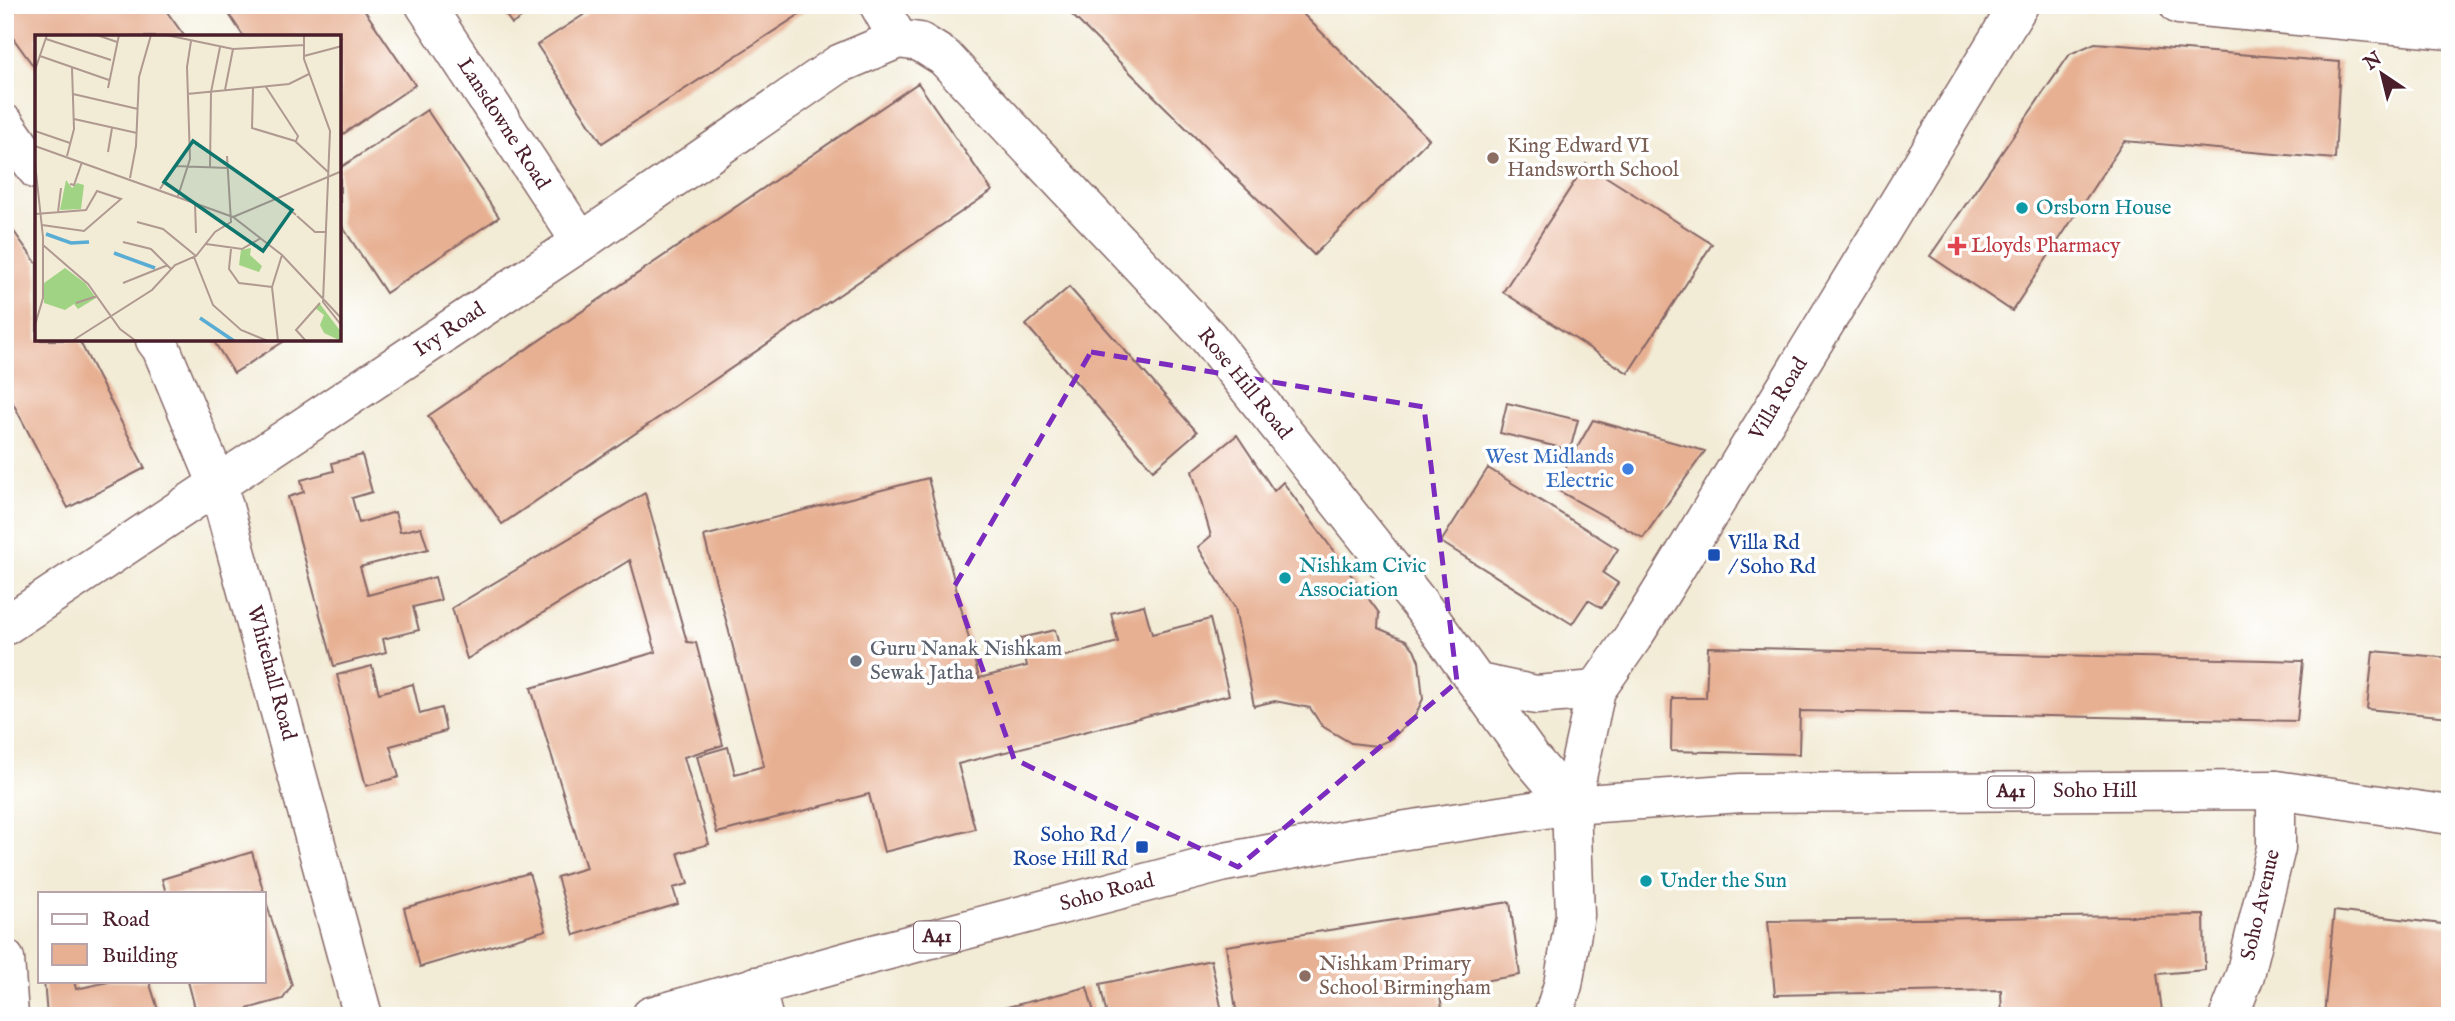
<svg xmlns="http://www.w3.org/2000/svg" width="2455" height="1021" font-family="'IM FELL English',serif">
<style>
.building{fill:#e7b093}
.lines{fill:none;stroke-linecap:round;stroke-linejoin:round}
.street-casing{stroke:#856666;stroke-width:41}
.secondary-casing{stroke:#856666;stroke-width:41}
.highway-casing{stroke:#856666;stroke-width:41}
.street{stroke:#fff;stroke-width:38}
.secondary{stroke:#fff;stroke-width:38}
.highway{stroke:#fff;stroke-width:38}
.marked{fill:none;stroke:#7b2cbf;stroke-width:5;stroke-dasharray:14 9;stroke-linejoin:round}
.education-dot{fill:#8d6e63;stroke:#fff;stroke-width:2.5}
.culture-dot{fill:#0f9aa8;stroke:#fff;stroke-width:2.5}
.health-dot{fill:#e0444e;stroke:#fff;stroke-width:2.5}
.shop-dot{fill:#3f7fe0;stroke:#fff;stroke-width:2.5}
.transit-dot{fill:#1a4fb4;stroke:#fff;stroke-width:2.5}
.worship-dot{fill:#6b7280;stroke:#fff;stroke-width:2.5}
.labels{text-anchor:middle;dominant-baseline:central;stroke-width:7;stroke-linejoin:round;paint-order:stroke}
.shield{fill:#fff;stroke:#80626b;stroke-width:2}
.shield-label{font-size:19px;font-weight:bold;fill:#4a1f2b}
.street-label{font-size:21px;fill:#4a1f2b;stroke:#fff}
.education-label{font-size:21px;fill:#785e54;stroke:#fff;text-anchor:start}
.culture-label{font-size:21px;fill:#0d838f;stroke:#fff;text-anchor:start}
.health-label{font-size:21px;fill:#be3a42;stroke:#fff;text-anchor:start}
.shop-label{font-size:21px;fill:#366cbe;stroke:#fff;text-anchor:end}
.transit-label{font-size:21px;fill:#164399;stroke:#fff;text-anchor:start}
.worship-label{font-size:21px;fill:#5b616d;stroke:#fff;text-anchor:start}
.inset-river{fill:none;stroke:#59acd4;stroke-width:3.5}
.inset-road{fill:none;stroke:#af9991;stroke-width:2}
.view{fill:#0f766e;fill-opacity:0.15;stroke:#0f766e;stroke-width:3.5}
.inset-edge{fill:none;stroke:#4a1f2b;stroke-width:3.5}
</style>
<rect width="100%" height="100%" fill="#fff"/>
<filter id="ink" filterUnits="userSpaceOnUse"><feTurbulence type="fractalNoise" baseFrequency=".0143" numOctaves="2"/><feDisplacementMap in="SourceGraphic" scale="14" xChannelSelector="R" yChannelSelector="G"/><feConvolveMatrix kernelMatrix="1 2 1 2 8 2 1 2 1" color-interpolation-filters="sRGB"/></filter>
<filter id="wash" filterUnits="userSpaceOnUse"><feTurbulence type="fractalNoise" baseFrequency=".00686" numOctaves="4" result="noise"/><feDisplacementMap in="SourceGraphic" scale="28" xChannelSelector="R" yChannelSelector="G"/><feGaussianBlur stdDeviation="1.57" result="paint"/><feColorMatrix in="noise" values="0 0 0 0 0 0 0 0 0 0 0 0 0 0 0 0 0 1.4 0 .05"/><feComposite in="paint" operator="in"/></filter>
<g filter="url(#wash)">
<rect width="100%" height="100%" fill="#f2ebd5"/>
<g id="blocks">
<path class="building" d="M5 5H162L185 37H37V71L5 27Z
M223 5H361L415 85 340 136V37H244Z
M499 5H541L512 24Z
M599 5H814L602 143 537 45Z
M1062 5H1294L1429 139 1314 255Z
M2095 43 2340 62 2335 159 2124 141 2012 311 1930 256 2070 54Z
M918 83 992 191 502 524 428 416Z
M427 110 499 217 386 293 340 223V168Z
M1586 164 1712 244 1628 373 1503 292Z
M5 219 37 264V340H79L145 468 68 508 5 388Z
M1069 287 1197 432 1153 470 1026 325Z
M213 340H286L234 373Z
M1507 403 1578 420 1570 450 1500 433Z
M1593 420 1705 451 1643 538 1554 488Z
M1237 435 1274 491 1283 482 1379 613 1378 628 1406 640 1414 649 1419 661 1423 699 1414 718 1391 739 1376 746 1351 743 1322 726 1310 708 1275 701 1254 706 1235 608 1198 547 1211 536 1192 471Z
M362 455 372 492 352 498 359 523 395 512 400 532 421 527 428 549 360 567 368 595 435 577 441 600 413 607 419 630 383 639 386 652 334 666 288 497 304 492 301 480 334 471 332 463Z
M1488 468 1618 549 1603 573 1618 583 1602 608 1588 600 1572 624 1441 542Z
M928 478 979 678 1027 666 1021 638 1055 630 1062 657 1118 642 1111 613 1144 605 1152 634 1210 619 1229 695 958 764 975 829 884 852 869 794 717 833 697 756 728 747 735 774 764 766 704 536Z
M645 493 687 642 696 643 723 745 684 757 709 844 678 853 688 884 673 888 678 904 574 935 557 877 586 868 531 688 656 652 630 560 467 659 452 608Z
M1708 647 1799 649 2303 661 2297 721 1800 711 1799 754 1671 751 1672 698H1706Z
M2373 651 2450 658V717L2367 709Z
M372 666 379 693 413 684 420 714 441 708 446 731 390 746 399 777 366 786 337 675Z
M252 852 264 893H166L162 879Z
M529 873 546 930 420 967 404 908Z
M264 895 292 985 283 999 221 1016H197L188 981H264Z
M1510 902 1520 975 1439 988 1443 1016H1237L1226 946Z
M2334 911 2450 925V1016H2324Z
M2204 915 2205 970 2157 974 2162 1011 2160 1016H2002L2001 990 1775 995 1768 921Z
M1211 960 1223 1016H1107L1100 984Z
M44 981H74L76 989 113 981H149L160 1016H47Z
M1087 987 1095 1016H976V1015Z"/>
</g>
</g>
<g filter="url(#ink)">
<use href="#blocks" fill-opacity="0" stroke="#856666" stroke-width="2"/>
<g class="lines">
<defs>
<path id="street" d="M425 5 581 242
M879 5 898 39
M2179 5 2450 30
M898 39 920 42 944 57 1208 337 1423 608 1531 758 1571 805
M5 124 37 170
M155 340 161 348 218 485 363 1016
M5 626 581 242 839 64 898 39
M1479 683 1536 695 1596 690
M5 959 9 1016
M755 986 763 1016
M2229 1016 2245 975 2276 848V790"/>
<path id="secondary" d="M1553 1016 1563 985 1575 915 1571 805 1596 690 1633 637 1660 594 2019 5"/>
<path id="highway" d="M651 1016 866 956 1225 862 1354 838 1571 805 1741 793 2276 790 2450 815"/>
</defs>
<use href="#street" class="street-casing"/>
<use href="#secondary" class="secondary-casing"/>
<use href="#highway" class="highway-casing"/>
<use href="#street" class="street"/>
<use href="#secondary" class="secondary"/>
<use href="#highway" class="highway"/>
</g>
</g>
<path class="marked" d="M1091 352 1424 407 1457 682 1238 867 1014 759 954 587Z"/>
<g class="education-dot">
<circle cx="1493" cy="158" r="7"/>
<circle cx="1305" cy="976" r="7"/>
</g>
<g class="culture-dot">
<circle cx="2022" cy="208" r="7"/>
<circle cx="1285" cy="578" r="7"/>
<circle cx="1646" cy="881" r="7"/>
</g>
<path class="health-dot" d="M1953.5 235.5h7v7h7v7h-7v7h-7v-7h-7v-7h7z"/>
<circle class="shop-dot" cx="1628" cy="469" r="7"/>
<g class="transit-dot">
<rect x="1707" y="548" width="14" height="14" rx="3.5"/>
<rect x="1135" y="840" width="14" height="14" rx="3.5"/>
</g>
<circle class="worship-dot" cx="856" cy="661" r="7"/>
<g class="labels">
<g class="shield">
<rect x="1988" y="776.5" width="46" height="31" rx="5"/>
<rect x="914" y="921.5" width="46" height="31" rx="5"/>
</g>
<g class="shield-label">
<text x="2011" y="792">A41</text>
<text x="937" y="937">A41</text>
</g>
<g class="street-label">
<text transform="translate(503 124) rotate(57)">Lansdowne Road</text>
<text transform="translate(450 330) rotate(-34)">Ivy Road</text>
<text transform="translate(1244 384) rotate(51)">Rose Hill Road</text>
<text transform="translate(1779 399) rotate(-59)">Villa Road</text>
<text transform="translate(271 673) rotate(75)">Whitehall Road</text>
<text x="2095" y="791">Soho Hill</text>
<text transform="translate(1107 893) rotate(-15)">Soho Road</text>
<text transform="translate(2261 905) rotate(-77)">Soho Avenue</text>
</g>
<g class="education-label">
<text x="1507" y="146">King Edward VI<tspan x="1507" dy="24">Handsworth School</tspan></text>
<text x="1319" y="964">Nishkam Primary<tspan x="1319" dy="24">School Birmingham</tspan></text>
</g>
<g class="culture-label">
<text x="2036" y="208">Orsborn House</text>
<text x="1299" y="566">Nishkam Civic<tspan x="1299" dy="24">Association</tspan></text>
<text x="1660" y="881">Under the Sun</text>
</g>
<g class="health-label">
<text x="1971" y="246">Lloyds Pharmacy</text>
</g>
<g class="shop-label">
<text x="1614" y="457">West Midlands<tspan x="1614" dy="24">Electric</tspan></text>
</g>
<g class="transit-label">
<text x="1728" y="543">Villa Rd<tspan x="1728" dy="24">/ Soho Rd</tspan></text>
<text x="1128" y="835" text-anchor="end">Soho Rd /<tspan x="1128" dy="24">Rose Hill Rd</tspan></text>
</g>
<g class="worship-label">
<text x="870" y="649">Guru Nanak Nishkam<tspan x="870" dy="24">Sewak Jatha</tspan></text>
</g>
</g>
<g transform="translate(35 35)">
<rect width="306" height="306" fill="#f2ebd5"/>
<path d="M31 145 37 153 42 148 49 150 46 174 25 175ZM216 213 215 220 227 231 224 237 204 230 206 215ZM30 233 50 248 61 263 43 274 39 269 30 275 9 268V248ZM285 269 306 297V306L289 298 285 290 289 280 280 273Z" fill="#a0d484"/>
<path class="inset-river" d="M11 199 36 208 54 207M79 218 120 233M165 283 199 306"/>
<path class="inset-road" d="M62 0 82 7M131 0 198 14 269 10M269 0V24L295 96 288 267 307 291M11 4 76 25M5 21 74 45M269 21 307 11M0 35 12 0M0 49V92M231 52 263 101 261 106M73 53 84 0M218 53 217 93 260 106 293 137M190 55 198 14M38 59 103 74M152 59 254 49 274 39M39 84 102 98M0 96 35 108M0 111 198 182 247 220 307 284M73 117 77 93M32 121 39 94 37 33M0 128 8 202V263L0 290M175 132 176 57 185 12M95 143 101 111 104 42 116 0M35 149 39 150 47 127M125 154 140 131 193 133M143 161 155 124 152 32 156 6M241 163 261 180M160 168 161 198M23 177 26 153M0 179 51 175 62 156 86 164 49 196 7 190M262 181 280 197H292M198 182 307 136M102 187 128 194 161 221M88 207 116 214 136 234M171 209 207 214 226 203M8 210 53 249 85 294 101 306M196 214 194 234 204 248 237 252M159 222 178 270 206 295 233 306M88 248 133 230M41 268 62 261M37 306 117 255 140 230 161 221 180 197 196 187 192 121M243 306 237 252 247 220M271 306 261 295 285 268"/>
<path class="view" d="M158 106 257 175 228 216 129 147Z"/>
<rect width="306" height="306" class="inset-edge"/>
</g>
<rect width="2455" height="1021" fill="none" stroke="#fff" stroke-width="28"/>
<rect x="38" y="892" width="228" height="91" fill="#ffffff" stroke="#b7a5aa" stroke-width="2"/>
<rect x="52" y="914" width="35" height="10" fill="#ffffff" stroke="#b7a5aa" stroke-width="2"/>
<text x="102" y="926" font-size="21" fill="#4a1f2b">Road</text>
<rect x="52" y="944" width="35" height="21" fill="#e7b093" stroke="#b7a5aa" stroke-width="2"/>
<text x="102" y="962" font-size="21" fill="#4a1f2b">Building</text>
<g transform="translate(2382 74) rotate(325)" stroke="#ffffff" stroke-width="5" paint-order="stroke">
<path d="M0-5L12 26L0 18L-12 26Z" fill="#4a1f2b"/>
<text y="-10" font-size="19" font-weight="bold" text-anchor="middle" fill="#4a1f2b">N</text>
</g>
</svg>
